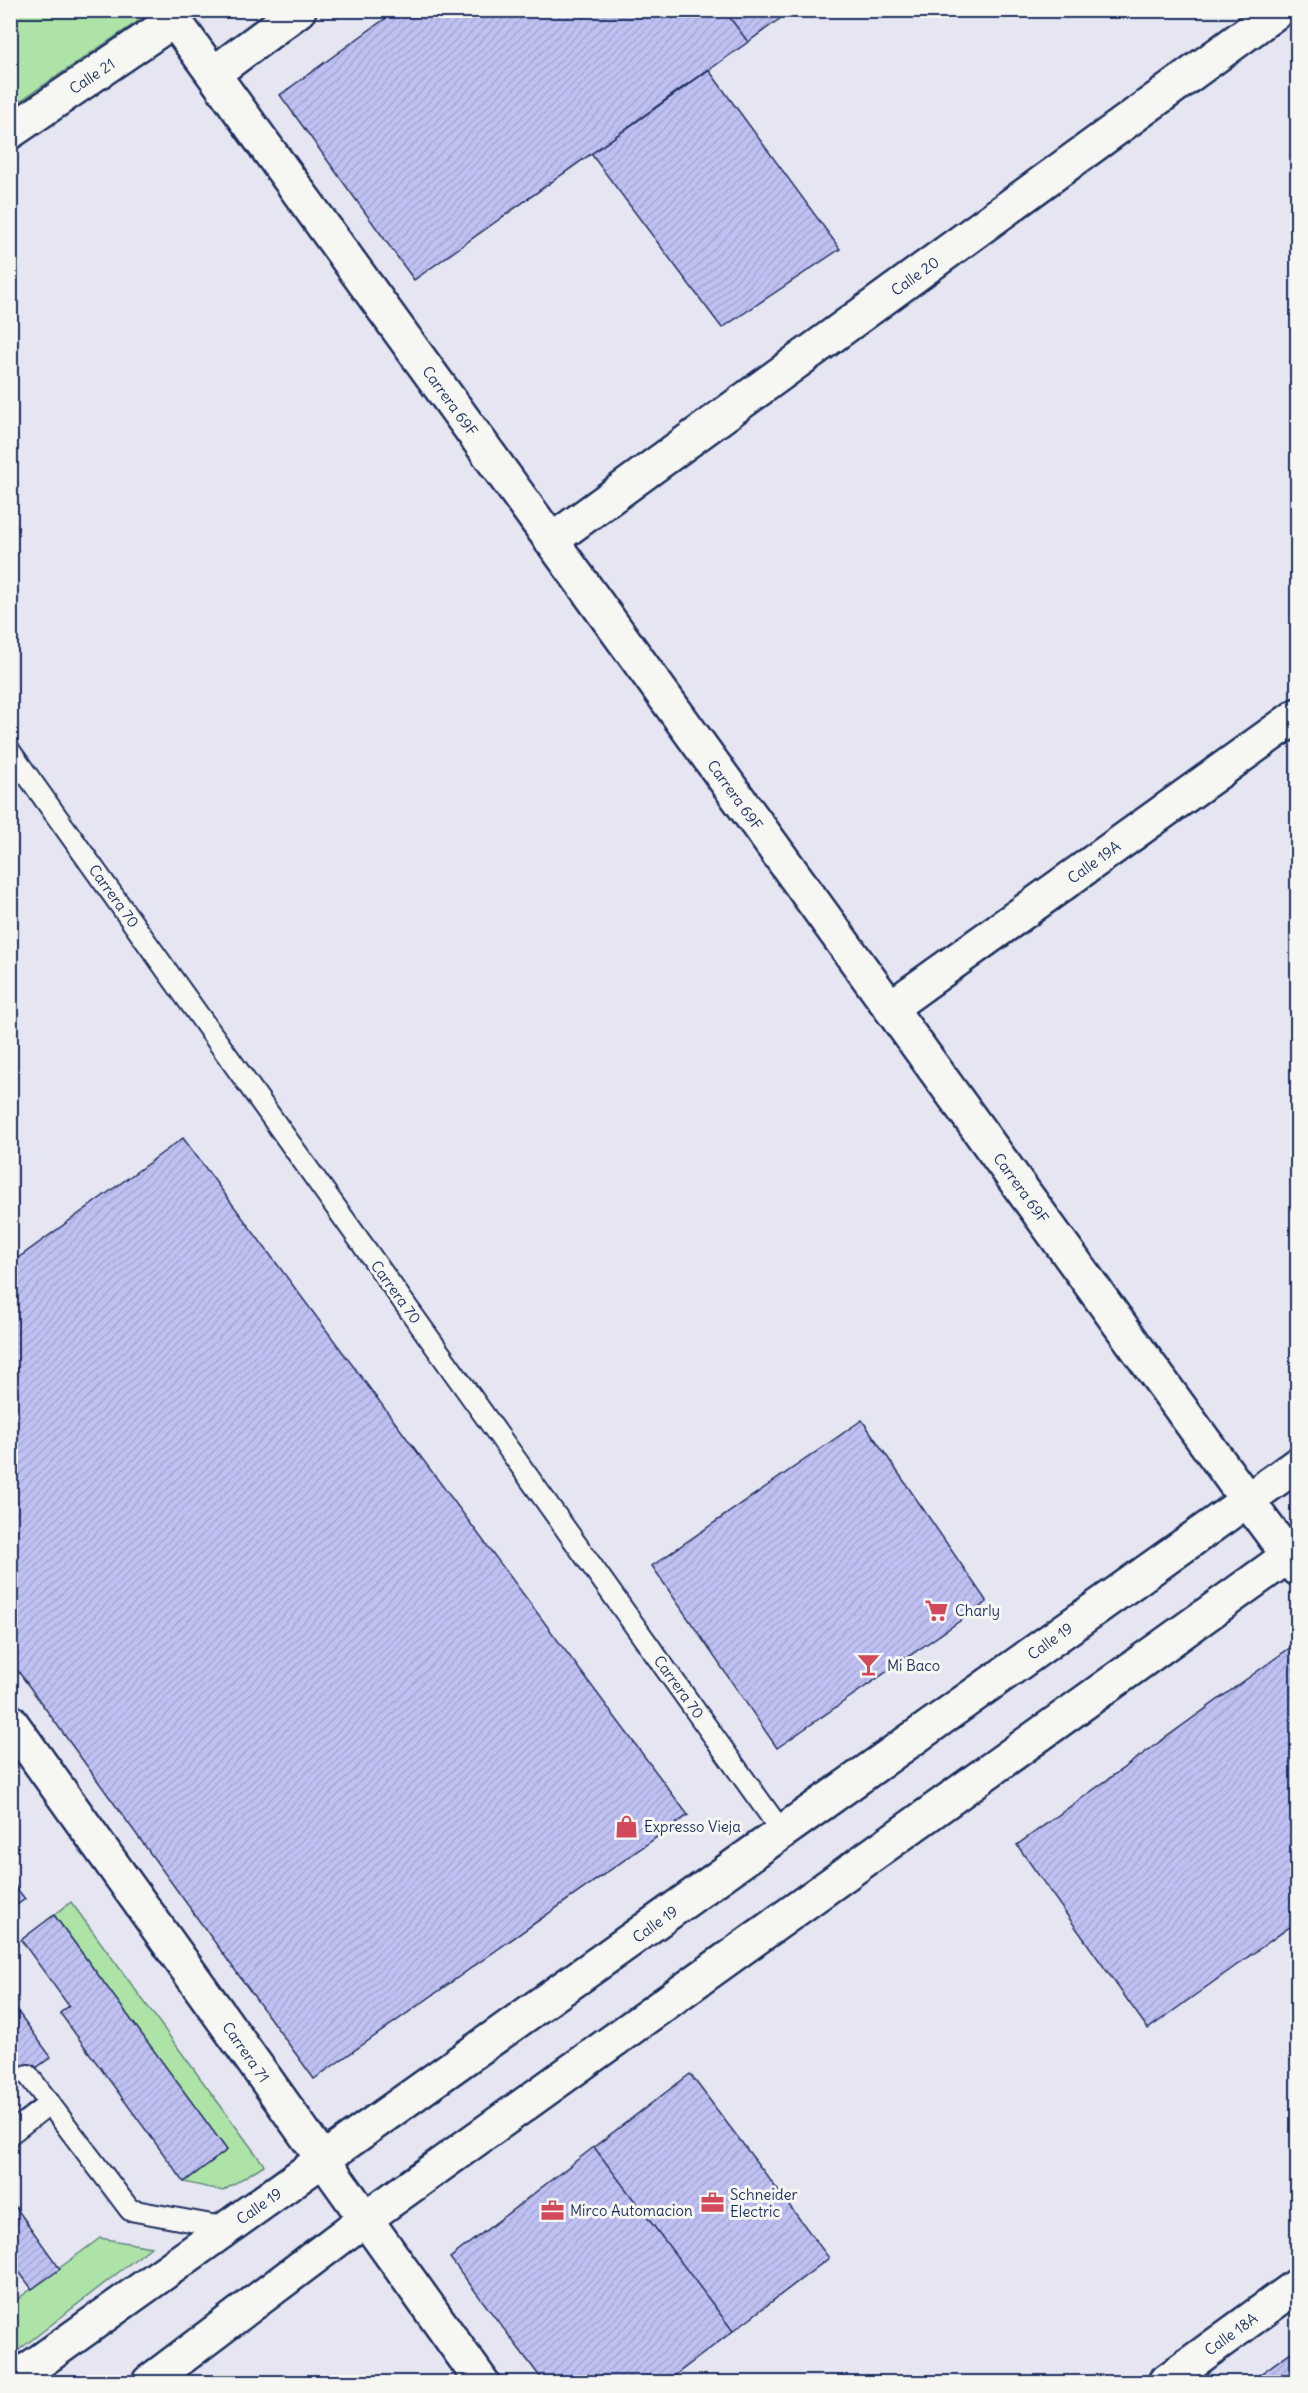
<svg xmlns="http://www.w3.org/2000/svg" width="1308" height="2393" font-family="Delius,sans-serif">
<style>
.grass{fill:#ade3a6;stroke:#648982;stroke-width:1.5}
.building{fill:url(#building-hatch);stroke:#1b2f5e;stroke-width:1.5}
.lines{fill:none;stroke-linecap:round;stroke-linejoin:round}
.lane-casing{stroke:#1b2f5e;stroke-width:24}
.street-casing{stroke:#1b2f5e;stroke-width:38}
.secondary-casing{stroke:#1b2f5e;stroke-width:38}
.lane{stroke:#f6f6f2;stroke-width:20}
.street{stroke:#f6f6f2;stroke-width:33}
.secondary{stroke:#f6f6f2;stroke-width:33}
.labels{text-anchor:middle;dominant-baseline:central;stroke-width:6;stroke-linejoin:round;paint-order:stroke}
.street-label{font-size:15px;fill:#1b2f5e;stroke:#f6f6f2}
.poi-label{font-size:15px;fill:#1b2f5e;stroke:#f6f6f2;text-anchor:start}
</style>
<defs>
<pattern id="building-hatch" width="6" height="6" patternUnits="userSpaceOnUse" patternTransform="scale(1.5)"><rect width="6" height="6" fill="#c0c1f3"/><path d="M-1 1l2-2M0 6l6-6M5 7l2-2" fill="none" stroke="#a4a6d3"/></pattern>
</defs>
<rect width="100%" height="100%" fill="#e6e6f2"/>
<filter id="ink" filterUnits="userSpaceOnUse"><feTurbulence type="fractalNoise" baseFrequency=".0167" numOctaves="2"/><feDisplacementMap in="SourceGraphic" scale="12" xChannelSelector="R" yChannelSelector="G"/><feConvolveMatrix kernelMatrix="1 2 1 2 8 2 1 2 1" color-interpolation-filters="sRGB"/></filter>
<g filter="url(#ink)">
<path class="grass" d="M11 10H153V11L11 107Z
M71 1902 264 2165 223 2191 184 2182 227 2150 54 1915Z
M100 2238 151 2247 11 2356V2304Z"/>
<path class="building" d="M397 10H724L748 42 414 280 280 95Z
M724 10H792L748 42Z
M708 69 840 249 722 328 591 154Z
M183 1138 688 1815 314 2079 10 1660V1264Z
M862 1420 987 1602 777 1748 652 1566Z
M1291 1647 1298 1656V1921L1148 2029 1017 1845Z
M10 1879 25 1899 10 1910Z
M54 1915 227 2150 184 2182 60 2013 69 2006 21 1940Z
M10 2001 51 2057 10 2087Z
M690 2074 829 2258 733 2331 594 2147Z
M594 2147 733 2331 666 2382H544L450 2258Z
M12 2202 60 2269 32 2289 10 2260Z
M1298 2347V2382H1249Z"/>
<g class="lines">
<defs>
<path id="lane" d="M10 751 782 1832
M28 2075 130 2210 228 2228
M10 2134 50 2103"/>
<path id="street" d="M213 74 299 10
M10 132 174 20 1247 1500
M551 541 1279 10
M890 1008 1298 715
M10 1721 482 2382
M1165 2382 1298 2285"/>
<path id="secondary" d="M1247 1500 1298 1569
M11 2382 1298 1464
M149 2382 365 2219 1298 1549"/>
</defs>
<use href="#lane" class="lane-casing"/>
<use href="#street" class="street-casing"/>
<use href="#secondary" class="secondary-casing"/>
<use href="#lane" class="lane"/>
<use href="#street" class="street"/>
<use href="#secondary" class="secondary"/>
</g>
</g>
<defs>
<symbol id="supermarket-bare" viewBox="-9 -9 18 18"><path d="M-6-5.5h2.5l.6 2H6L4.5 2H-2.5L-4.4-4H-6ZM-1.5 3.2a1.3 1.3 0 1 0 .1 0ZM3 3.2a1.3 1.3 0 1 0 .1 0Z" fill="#d1495b" stroke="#f6f6f2" stroke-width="2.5" paint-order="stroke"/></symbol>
<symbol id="bar-bare" viewBox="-9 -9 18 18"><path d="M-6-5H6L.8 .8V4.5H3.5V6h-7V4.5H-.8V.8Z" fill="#d1495b" stroke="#f6f6f2" stroke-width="2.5" paint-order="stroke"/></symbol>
<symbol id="shop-bare" viewBox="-9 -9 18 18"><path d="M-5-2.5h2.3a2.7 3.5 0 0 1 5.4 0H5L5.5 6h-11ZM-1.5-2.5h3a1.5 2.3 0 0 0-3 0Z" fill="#d1495b" stroke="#f6f6f2" stroke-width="2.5" paint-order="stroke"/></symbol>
<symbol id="office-bare" viewBox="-9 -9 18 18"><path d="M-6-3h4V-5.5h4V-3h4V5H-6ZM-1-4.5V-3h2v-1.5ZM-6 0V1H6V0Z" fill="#d1495b" stroke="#f6f6f2" stroke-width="2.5" paint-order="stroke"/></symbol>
</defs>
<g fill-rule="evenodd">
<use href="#supermarket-bare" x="920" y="1594" width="33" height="33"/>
<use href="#bar-bare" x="852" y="1648" width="33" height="33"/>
<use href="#shop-bare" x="610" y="1810" width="33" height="33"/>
<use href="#office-bare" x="696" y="2186" width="33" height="33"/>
<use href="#office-bare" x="536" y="2194" width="33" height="33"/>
</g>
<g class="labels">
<g class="street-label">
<text transform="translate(92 76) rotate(-34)">Calle 21</text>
<text transform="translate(915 276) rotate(-36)">Calle 20</text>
<text transform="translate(450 401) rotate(54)">Carrera 69F</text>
<text transform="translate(735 795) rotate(54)">Carrera 69F</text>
<text transform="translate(1094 862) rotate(-36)">Calle 19A</text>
<text transform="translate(114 896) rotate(54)">Carrera 70</text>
<text transform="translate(1021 1188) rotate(54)">Carrera 69F</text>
<text transform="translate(396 1292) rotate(54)">Carrera 70</text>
<text transform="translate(1050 1641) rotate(-36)">Calle 19</text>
<text transform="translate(679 1687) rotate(54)">Carrera 70</text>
<text transform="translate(655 1924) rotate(-36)">Calle 19</text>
<text transform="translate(246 2052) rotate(55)">Carrera 71</text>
<text transform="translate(259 2206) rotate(-35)">Calle 19</text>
<text transform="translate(1231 2334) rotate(-36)">Calle 18A</text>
</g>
<g class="poi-label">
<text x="955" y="1610">Charly</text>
<text x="887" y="1665">Mi Baco</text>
<text x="644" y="1826">Expresso Vieja</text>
<text x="730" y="2194">Schneider<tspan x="730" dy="17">Electric</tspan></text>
<text x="570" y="2210">Mirco Automacion</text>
</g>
</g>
<rect width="1308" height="2393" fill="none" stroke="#f6f6f2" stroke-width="36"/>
<rect x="18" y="18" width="1272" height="2357" fill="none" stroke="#1b2f5e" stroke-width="2" filter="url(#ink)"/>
</svg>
